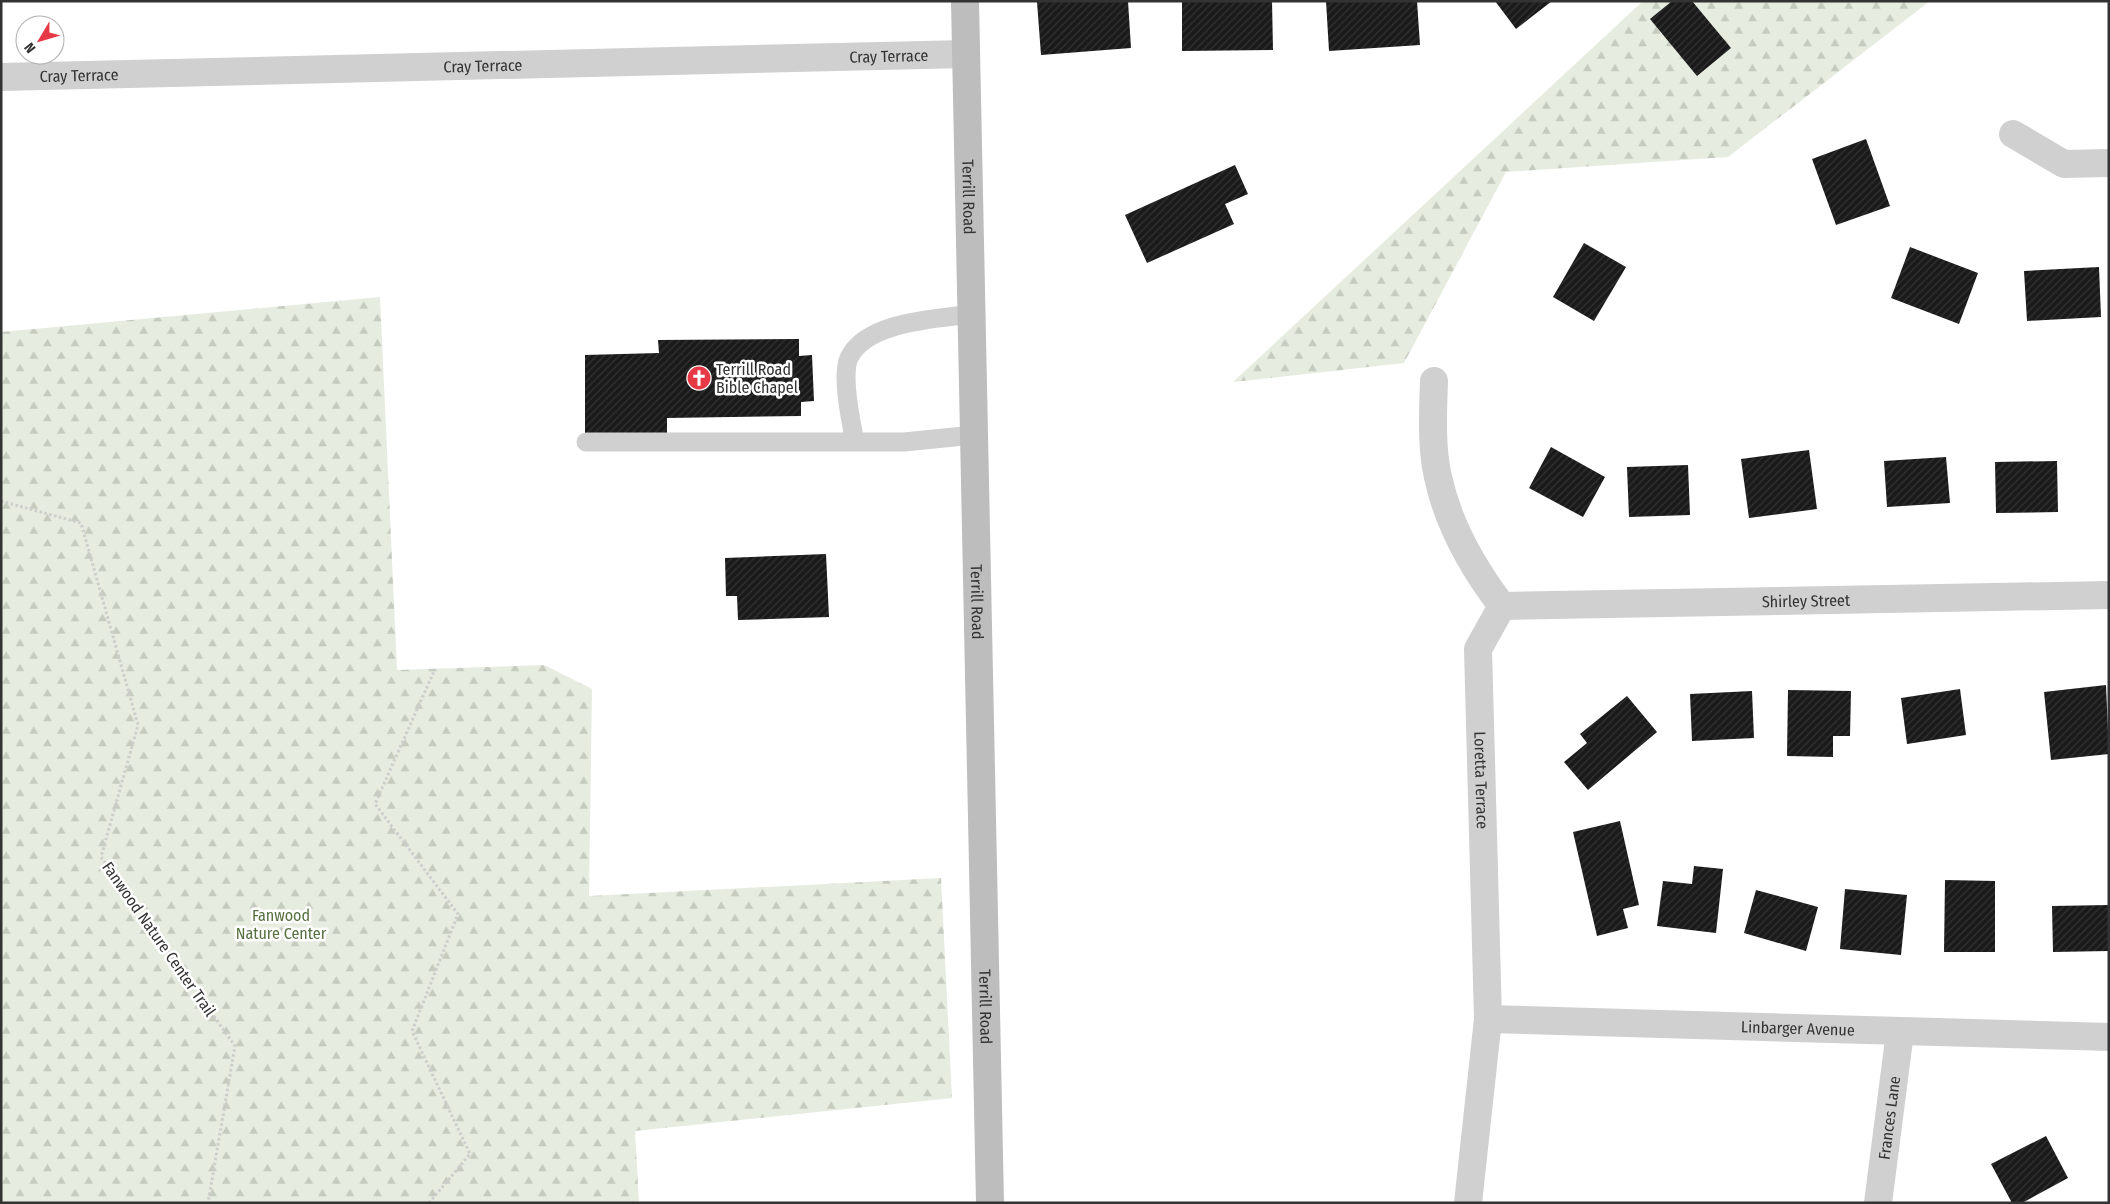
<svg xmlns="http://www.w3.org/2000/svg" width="2110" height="1204" font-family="'Fira Sans Condensed',sans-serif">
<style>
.forest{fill:url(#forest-firs)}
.building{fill:url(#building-hatch)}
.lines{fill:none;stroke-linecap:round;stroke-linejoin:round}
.path{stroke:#cdcdcd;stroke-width:3;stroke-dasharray:2.5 2.5;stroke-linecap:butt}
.lane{stroke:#d0d0d0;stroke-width:19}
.street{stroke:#d0d0d0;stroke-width:28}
.secondary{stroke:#bdbdbd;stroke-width:28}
.labels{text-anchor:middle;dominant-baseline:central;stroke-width:5;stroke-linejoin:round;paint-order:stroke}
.street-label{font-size:16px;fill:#333;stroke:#fff}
.poi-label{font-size:16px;fill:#333;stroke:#fff;text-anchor:start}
.park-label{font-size:16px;fill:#56703f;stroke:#fff}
</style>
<defs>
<pattern id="forest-firs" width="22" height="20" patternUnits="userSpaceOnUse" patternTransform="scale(1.25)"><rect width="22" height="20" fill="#e6ecdf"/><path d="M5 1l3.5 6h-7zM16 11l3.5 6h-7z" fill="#c6cbc0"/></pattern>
<pattern id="building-hatch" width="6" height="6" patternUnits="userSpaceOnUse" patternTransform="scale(1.25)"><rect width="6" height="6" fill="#1a1a1a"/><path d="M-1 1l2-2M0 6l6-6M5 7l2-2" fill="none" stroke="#333"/></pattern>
</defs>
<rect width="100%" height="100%" fill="#fff"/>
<path class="forest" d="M1643 1H1930L1728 157 1506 172 1404 363 1233 382Z
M380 297 397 670 544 665 592 689 589 896 941 878 952 1098 635 1131 639 1203H1V332Z"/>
<path class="building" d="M1128 1 1131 48 1041 55 1037 2Z
M1182 1H1272L1273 50 1182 51Z
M1326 1H1417L1420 45 1329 51Z
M1495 1H1552L1516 29Z
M1672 1H1692L1731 48 1697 76 1650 19Z
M1866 139 1890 206 1836 225 1812 159Z
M1235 165 1248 194 1225 204 1234 224 1147 263 1125 215Z
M1584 243 1626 267 1594 321 1553 297Z
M1910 247 1978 273 1959 324 1891 298Z
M2099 267 2101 317 2027 321 2024 271Z
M799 339V356L812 355 814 401 801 402V416L667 418V433H585V355L659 353 658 340Z
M1551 447 1605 477 1583 517 1529 488Z
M1809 450 1817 509 1749 518 1741 459Z
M1946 457 1950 503 1887 507 1884 461Z
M2057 461 2058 512 1996 513 1995 462Z
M1688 465 1690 515 1629 517 1627 467Z
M826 554 829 617 738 620 737 596H726L725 558Z
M2106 685 2109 754 2051 760 2044 692Z
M1960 689 1966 735 1907 744 1901 698Z
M1788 690 1851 691 1850 736H1833V757L1787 756Z
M1752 691 1754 738 1692 741 1690 694Z
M1627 696 1657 732 1588 790 1564 762 1587 743 1580 734Z
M1620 821 1639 905 1623 909 1628 928 1597 936 1573 832Z
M1694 866 1723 869 1716 933 1657 926 1663 881 1692 884Z
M1945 880 1995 881V952H1944Z
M1845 889 1907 895 1901 955 1840 949Z
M1756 890 1818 907 1806 951 1744 933Z
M2109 905V951L2053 952 2052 906Z
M2046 1136 2068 1178 2022 1203H2012L1991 1164Z"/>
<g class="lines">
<path class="path" d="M1 501 81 523 138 725 101 857 235 1046 208 1203
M429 1203 470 1154 412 1031 458 914 375 804 435 669"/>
<path class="lane" d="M586 442H904L974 435
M855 442C851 422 841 376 849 358 866 321 937 319 972 314"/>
<g class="street">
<path id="s1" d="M1 77 966 54"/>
<path d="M2013 134 2064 164 2109 163"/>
<path id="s2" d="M1434 381C1433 412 1431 447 1438 477 1448 524 1473 568 1502 606L1478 649 1488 1019 1468 1203"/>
<path id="s3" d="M1502 606 2109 595"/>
<path id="s4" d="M1488 1019 2109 1037"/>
<path id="s5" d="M1878 1203 1900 1032"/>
</g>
<path class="secondary" id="s6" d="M965 1 990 1203"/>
</g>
<defs>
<symbol id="church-disc" viewBox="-11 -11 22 22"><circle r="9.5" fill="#e63946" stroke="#fff"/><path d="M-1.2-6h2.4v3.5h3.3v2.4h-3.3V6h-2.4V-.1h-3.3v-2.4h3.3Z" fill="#fff"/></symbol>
</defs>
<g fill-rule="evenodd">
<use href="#church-disc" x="685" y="364" width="28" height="28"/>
</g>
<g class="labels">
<g class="street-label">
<text stroke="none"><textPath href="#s1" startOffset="888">Cray Terrace</textPath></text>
<text stroke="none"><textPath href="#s1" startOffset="482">Cray Terrace</textPath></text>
<text stroke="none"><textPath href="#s1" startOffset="78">Cray Terrace</textPath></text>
<text stroke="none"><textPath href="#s6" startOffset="196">Terrill Road</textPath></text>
<text stroke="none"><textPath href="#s3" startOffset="304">Shirley Street</textPath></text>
<text stroke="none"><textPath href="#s6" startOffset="601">Terrill Road</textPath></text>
<text stroke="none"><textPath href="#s2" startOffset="422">Loretta Terrace</textPath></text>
<text transform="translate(159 939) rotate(55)">Fanwood Nature Center Trail</text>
<text stroke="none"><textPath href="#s6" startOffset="1006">Terrill Road</textPath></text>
<text stroke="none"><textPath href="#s4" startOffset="310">Linbarger Avenue</textPath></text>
<text stroke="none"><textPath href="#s5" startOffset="86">Frances Lane</textPath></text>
</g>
<g class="poi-label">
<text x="716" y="369">Terrill Road<tspan x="716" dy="18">Bible Chapel</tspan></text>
</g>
<g class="park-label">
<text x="281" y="915">Fanwood<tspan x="281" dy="18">Nature Center</tspan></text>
</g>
</g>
<rect width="2110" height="1204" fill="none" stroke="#333333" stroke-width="5"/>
<g transform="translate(40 40) rotate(232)"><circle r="24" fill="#ffffff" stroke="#adadad"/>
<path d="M0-4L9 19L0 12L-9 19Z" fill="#e63946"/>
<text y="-8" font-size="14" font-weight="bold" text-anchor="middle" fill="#333333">N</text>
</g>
</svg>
